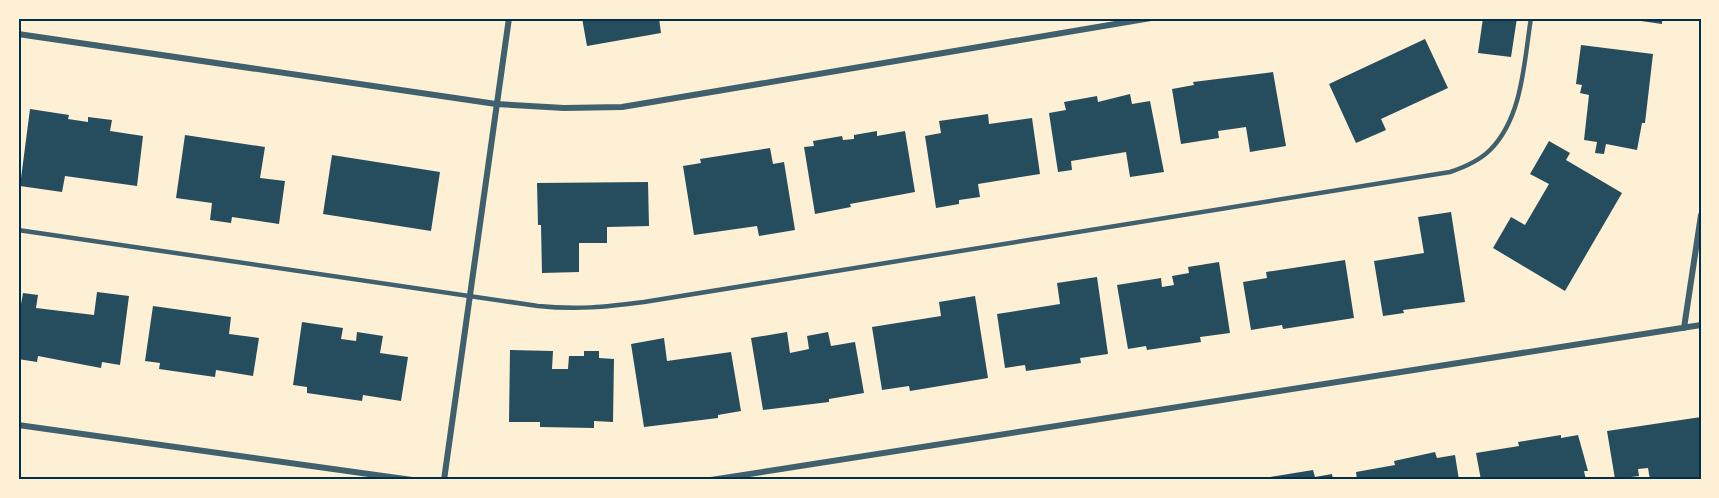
<svg xmlns="http://www.w3.org/2000/svg" width="1719" height="498" font-family="Quicksand,sans-serif">
<style>
.building{fill:#264d5e}
.lines{fill:none;stroke-linecap:round;stroke-linejoin:round}
.service{stroke:#3f606c;stroke-width:4.5}
.minor{stroke:#3f606c;stroke-width:6}
.neatline{fill:none;stroke:#003049;stroke-width:2}
</style>
<rect width="100%" height="100%" fill="#fdf0d5"/>
<path class="building" d="M582 18H659L661 33 587 46Z
M1483 18H1517L1511 57 1478 53Z
M1627 18H1662V24L1627 19Z
M1425 39 1448 88 1381 119 1386 130 1356 143 1329 84Z
M1581 45 1653 54 1645 123H1642L1637 150 1606 144 1604 154 1595 153 1597 142 1584 140 1589 95 1580 93 1582 85 1576 84Z
M1273 72 1286 146 1250 152 1246 127 1218 131 1219 138 1181 144 1172 89 1194 85 1193 82Z
M1130 94 1132 104 1150 101 1164 172 1130 177 1126 152 1071 161 1072 170 1058 172 1049 113 1066 110 1064 102 1097 96 1098 102Z
M30 109 69 115 68 119 88 122V117L112 120 110 131 143 136 137 186 65 176 62 192 20 186Z
M988 114 989 124 1032 118 1040 174 978 184 980 197 959 200V204L936 208 925 136 941 133 939 121Z
M877 131V136L905 131 915 192 850 204 851 207 815 214 804 147 814 146 813 141 842 136 843 140 854 139V135Z
M185 135 265 147 260 178 285 181 279 224 232 217 231 223 210 220 212 203 176 198Z
M1549 141 1570 153 1566 160 1622 193 1565 291 1493 248 1511 217 1525 225 1549 184 1530 174Z
M770 148 773 164 784 162 795 230 759 236 757 226 694 235 683 166 701 163 700 159Z
M332 155 440 172 431 231 323 214Z
M648 182 649 226 607 227V243H579V272L542 273 541 225H538L537 183Z
M1451 212 1465 302 1403 310 1404 313 1383 316 1374 261 1424 253 1418 217Z
M1345 260 1354 318 1283 329 1282 325 1251 330 1243 282 1267 278 1266 272Z
M1219 262 1230 333 1200 337 1201 342 1147 350 1146 346 1128 349 1117 285 1161 278 1162 287 1174 285 1172 276 1189 273 1188 267Z
M1097 277 1108 354 1080 358 1081 363 1026 371 1025 365 1005 368 997 314 1060 304 1057 283Z
M97 292 129 296 120 365 102 362 101 368 38 356 37 362 18 359V304H21L23 293 38 295 36 308 94 315Z
M975 296 988 378 910 391 909 386 882 390 872 327 941 316 939 302Z
M153 306 231 317 229 334 259 338 253 376 216 370 215 377 159 369 160 363 145 361Z
M302 322 343 328 341 339 356 341 357 332 383 336 380 353 408 357 401 401 363 395 362 401 307 393V387L293 385Z
M787 332 790 353 809 349 807 336 828 332 831 346 855 342 864 393 829 399V402L763 410 751 338Z
M664 338 667 361 731 352 741 411 718 415V418L644 427 631 344Z
M510 350 553 351 552 369H568L569 356H584V351H599V358L614 359 613 422 594 421V428L540 427V422H509Z
M1701 417V480H1650L1648 468 1638 469 1639 476 1615 479 1607 431Z
M1561 435V438L1578 435 1588 471H1584L1586 480H1481L1476 453 1519 446 1518 442Z
M1435 452 1437 458 1455 455 1459 480H1357L1356 472 1395 465 1394 461Z
M1313 470 1315 477 1332 474 1333 480H1258V479Z"/>
<g class="lines">
<path class="service" d="M18 230 538 306C577 310 605 307 644 302L1450 172C1465 167 1479 161 1490 150 1523 117 1524 61 1531 18"/>
<path class="minor" d="M18 34 496 104 564 108 622 107 1151 18
M1684 328 1701 215
M18 425 412 480
M444 480 509 18
M711 480 1701 325"/>
</g>
<rect width="1719" height="498" fill="none" stroke="#fdf0d5" stroke-width="39"/>
<rect x="20" y="20" width="1680" height="458" class="neatline"/>
</svg>
